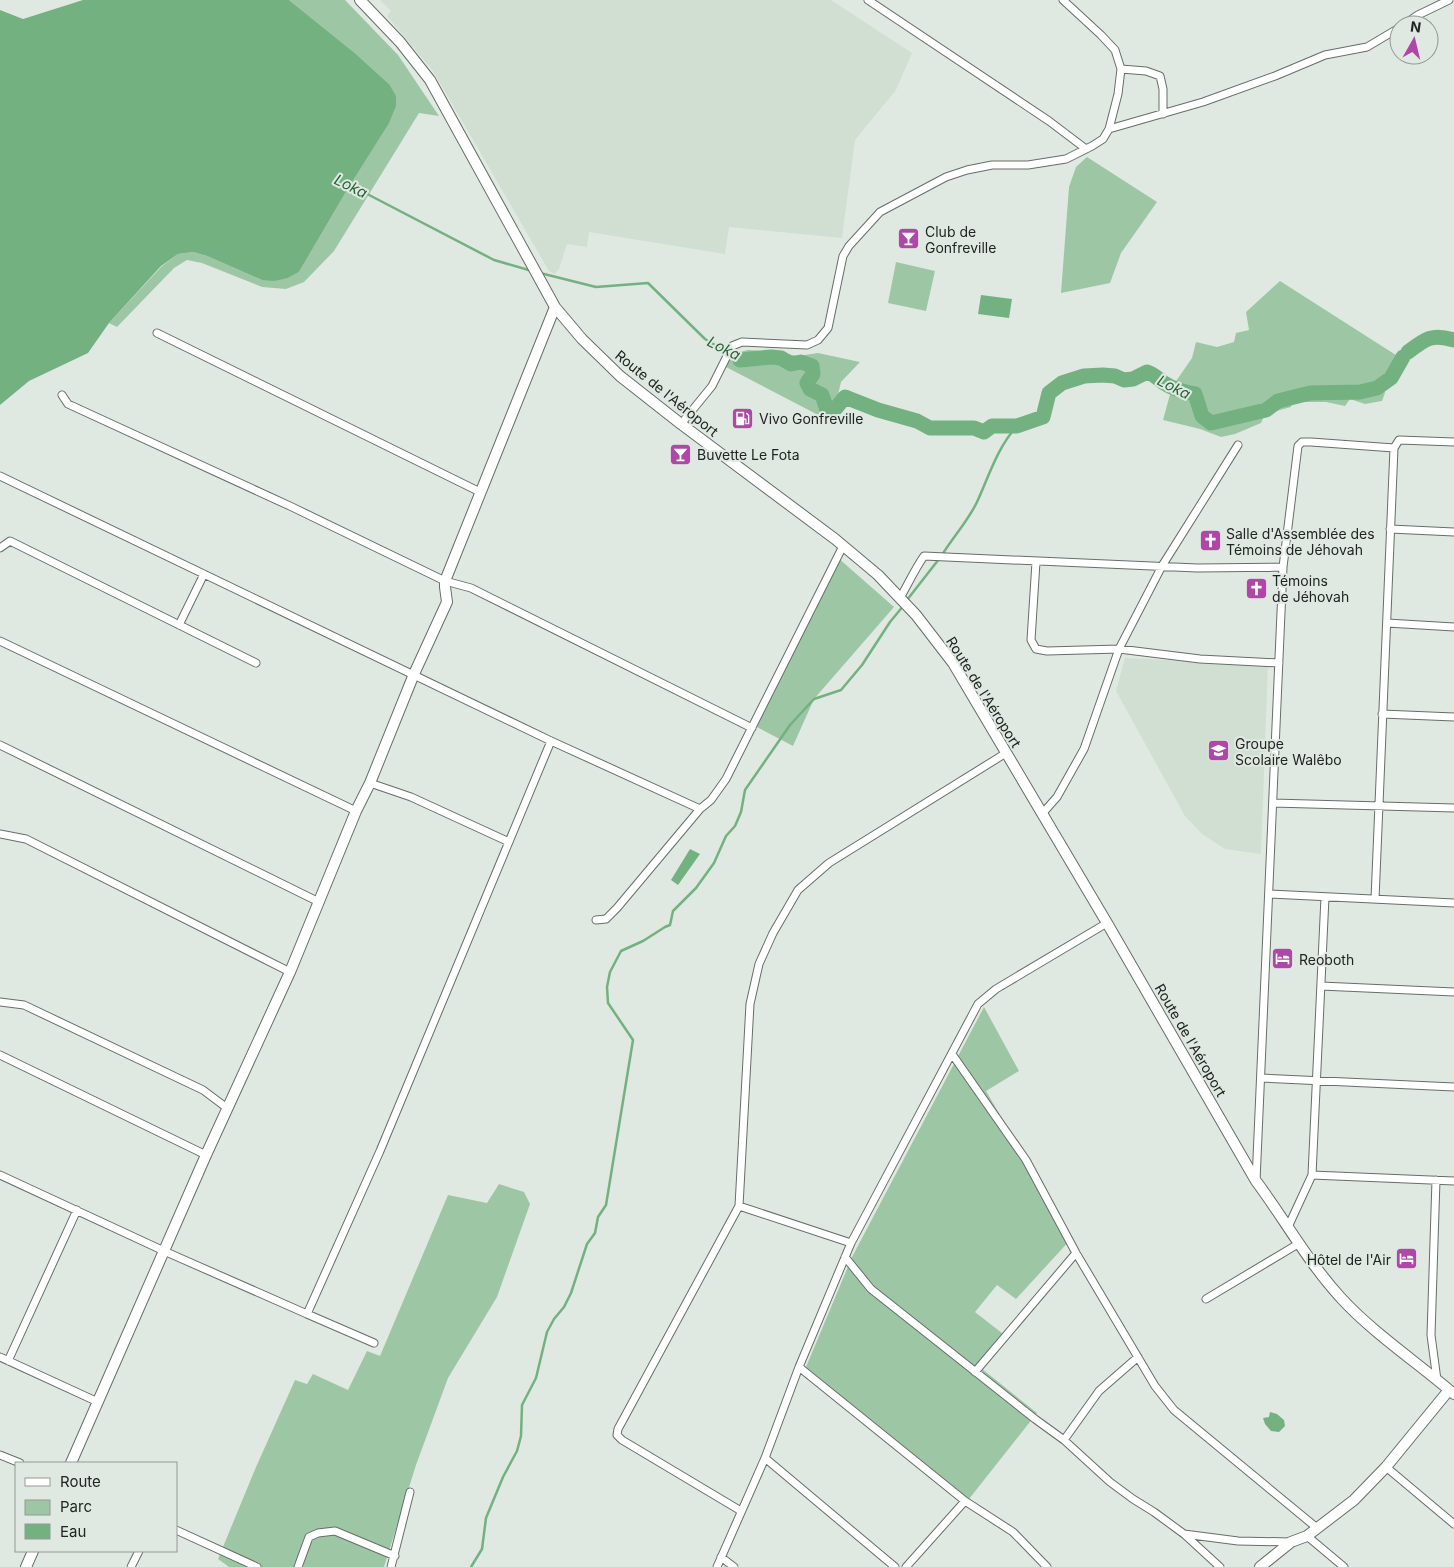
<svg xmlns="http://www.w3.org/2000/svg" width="1454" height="1567" font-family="Inter,sans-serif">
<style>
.built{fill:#d0dfd2}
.green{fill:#9dc7a4}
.water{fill:#73b181}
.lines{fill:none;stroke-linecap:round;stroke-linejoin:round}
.stream{stroke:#73b181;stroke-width:2.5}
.river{stroke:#73b181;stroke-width:15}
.street-casing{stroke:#666e67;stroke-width:9}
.secondary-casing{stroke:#666e67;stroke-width:12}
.street{stroke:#fff;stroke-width:7}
.secondary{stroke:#fff;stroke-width:10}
.labels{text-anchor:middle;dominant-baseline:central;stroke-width:4;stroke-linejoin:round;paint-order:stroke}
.poi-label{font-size:14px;fill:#212421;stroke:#e0e9e1;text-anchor:start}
.street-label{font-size:14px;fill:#212421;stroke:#e0e9e1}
.water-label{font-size:15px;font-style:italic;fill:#236536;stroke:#e0e9e1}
</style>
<rect width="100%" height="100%" fill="#e0e9e1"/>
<path class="built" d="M380 0H831L912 53 896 90 855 140 842 238 729 227 725 254 589 232 587 247 567 244 559 269 555 274 549 271 433 71 387 16 391 11Z
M1125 658 1268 665 1261 854 1225 849 1202 834 1185 816 1116 691Z"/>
<path class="green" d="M289 0H345L398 55 439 116 419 113 334 251 304 282 286 289 262 287 202 263 187 260 174 268 117 327 109 323 162 266 178 254 193 252 207 256 262 280 288 278 299 272 350 185 389 84 356 54Z
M1087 157 1157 202 1121 253 1110 283 1061 293 1069 187 1076 167Z
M896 262 935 271 926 311 888 303Z
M1280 281 1399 357 1382 384 1385 393 1382 401 1365 404 1350 399 1345 406 1326 402H1292L1291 407 1265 414 1261 423 1235 434 1221 437 1200 429 1163 420 1172 387 1192 358 1196 342 1217 347 1234 342 1236 333 1249 330 1246 312Z
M748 350 770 351 798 356 818 353 860 362 841 382 834 412 824 418 726 367 732 354Z
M837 557 894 607 814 699 793 746 753 725Z
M984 1007 1019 1071 986 1091 1072 1238 1016 1299 997 1285 975 1312 1007 1337 981 1368 1037 1413 969 1499 806 1367 852 1257Z
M499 1184 524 1192 530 1204 497 1297 448 1378 416 1465 384 1567H229L218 1559 256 1467 295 1380 307 1384 313 1374 348 1390 367 1351 380 1356 448 1195 487 1203Z"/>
<path class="water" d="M83 0H289L356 54 389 84 396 96V106L389 123 350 185 299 272 288 278 274 281 262 280 207 256 193 252 178 254 161 266 109 323 88 353 29 381 0 405V10L23 19Z
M981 295 1012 299 1009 318 978 314Z
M690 849 700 854 678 885 671 880Z
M1270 1412 1277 1414 1284 1420 1285 1426 1279 1432 1271 1431 1265 1424 1263 1418 1269 1417Z"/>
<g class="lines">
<path class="stream" d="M348 184 494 260 532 271
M540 273 596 287 648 283 705 339 740 360
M942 555C953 537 968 521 977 502 989 476 997 448 1017 426
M907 600 939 559
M471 1567 482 1549 486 1518 503 1477 517 1451 521 1436 522 1405 536 1378 547 1332 554 1319 564 1307 571 1293 587 1244 595 1233 598 1217 606 1205 633 1040 608 1003 607 987 610 972 621 951 643 941 665 927 670 925 673 911 696 888 714 863 726 836 735 826 741 812 745 790 790 725 814 699 841 690 862 665 890 622 904 605"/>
<path class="river" d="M1408 352C1425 339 1432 333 1454 340
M740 360 771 357 781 358 791 364 801 362 812 366 813 374 807 383 810 389 822 395 827 410 836 408 845 397 878 410 917 421 930 428H974L984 432 992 426H1017L1043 417 1049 393 1062 383 1084 376 1103 375 1115 376 1124 380 1133 379 1147 372C1154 374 1158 379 1164 383 1173 389 1184 392 1195 394L1202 416 1211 423 1266 410 1278 401 1310 393 1360 392 1377 388 1391 378 1403 357"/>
<defs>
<path id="street" d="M868 0 1049 121 1086 149
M1403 25 1418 15 1449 0
M1121 69 1146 71 1160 76 1163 89V114
M1109 129 1203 102 1275 76 1325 55 1367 47 1399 28
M157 333 480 492
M62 395 68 404 292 507 445 581 471 588 752 728
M681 424 712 386 732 346 742 342 807 345 818 340 828 328 843 256 849 246 880 212 946 177 967 170 992 165H1028L1066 159 1092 146 1103 139 1109 129 1118 94 1121 69 1115 50 1101 35 1063 0
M0 476 551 741 700 809
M1390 529 1454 532
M0 548 10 541 256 663
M1036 562 1031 640 1036 649 1047 651 1119 649 1200 659 1279 663
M900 598C908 584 915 569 924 556L1197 568 1283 567
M1387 623 1454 627
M179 625 204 574
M0 641 356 811
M1382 714 1454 717
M0 745 319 902
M370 783 411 797 509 842
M1273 803 1454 808
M1042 814 1057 797 1084 749 1119 649 1162 566 1238 445
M0 834 26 839 290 972
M1269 894 1454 903
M1375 899 1394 448 1399 440 1454 442
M596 920 606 919 617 908 700 809 711 800 726 779 843 546
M1321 986 1454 992
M0 1002 24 1005 203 1090 227 1108
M952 1054 1026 1160 1076 1253 1155 1386 1174 1410 1317 1528
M0 1055 206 1155
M1261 1078 1454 1087
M0 1175 164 1251 307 1314
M1312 1175 1454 1181
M1436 1180 1431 1335 1437 1380
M1256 1181 1283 567 1298 446 1302 442H1311L1394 448
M739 1206 851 1243
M1288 1227 1312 1175 1325 897
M845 1257 871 1289 1035 1419 1064 1440 1110 1482 1133 1499 1154 1512 1184 1534 1238 1541 1291 1542
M1206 1299 1298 1244
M374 1343 307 1314 380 1151 551 741
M0 1357 98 1402
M8 1361 77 1210
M799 1367 965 1501 1013 1532 1047 1567
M975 1372 1076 1253
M1064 1440 1099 1391 1138 1357
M0 1455 20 1463
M765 1458 895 1567
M1386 1467 1454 1524
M741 1511 622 1440 617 1435 618 1429 739 1206 750 1004 759 964 773 933 798 890 829 863 1006 753
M176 1530 257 1567
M1184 1534 1220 1567
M1307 1536 1344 1567
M721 1557 734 1567
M131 1567 139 1551
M298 1567 309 1537 318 1533 335 1531 395 1556
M391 1567 410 1492
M717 1567 765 1458 799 1367 851 1243 978 1004 996 989 1107 923
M906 1567 965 1501"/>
<path id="secondary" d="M360 0 400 42 430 80 555 307 582 339 620 376 681 424 835 539 878 575 916 615 953 663 1107 923 1256 1181C1285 1220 1308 1262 1341 1298 1373 1333 1418 1363 1454 1394
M71 1463 206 1155 290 972 356 811 370 783 414 674 447 602 445 587V581L555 307
M26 1567 33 1551
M1260 1567 1291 1542 1307 1536 1354 1500 1386 1467 1449 1390"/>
</defs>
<use href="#street" class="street-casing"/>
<use href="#secondary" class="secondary-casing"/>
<use href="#street" class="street"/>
<use href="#secondary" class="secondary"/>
</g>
<defs>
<symbol id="bar-square" viewBox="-11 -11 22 22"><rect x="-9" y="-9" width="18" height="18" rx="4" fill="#af46a8" stroke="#e0e9e1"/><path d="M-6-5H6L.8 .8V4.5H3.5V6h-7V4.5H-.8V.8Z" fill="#fff"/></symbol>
<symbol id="fuel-square" viewBox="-11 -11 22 22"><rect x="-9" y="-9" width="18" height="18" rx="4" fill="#af46a8" stroke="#e0e9e1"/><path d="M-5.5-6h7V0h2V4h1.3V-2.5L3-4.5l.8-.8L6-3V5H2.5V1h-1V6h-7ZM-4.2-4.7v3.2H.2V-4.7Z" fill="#fff"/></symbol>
<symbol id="church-square" viewBox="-11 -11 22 22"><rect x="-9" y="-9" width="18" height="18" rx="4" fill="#af46a8" stroke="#e0e9e1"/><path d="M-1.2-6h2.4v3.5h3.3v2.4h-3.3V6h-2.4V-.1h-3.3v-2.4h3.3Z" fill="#fff"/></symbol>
<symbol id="school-square" viewBox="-11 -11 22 22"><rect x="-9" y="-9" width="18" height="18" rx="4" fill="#af46a8" stroke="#e0e9e1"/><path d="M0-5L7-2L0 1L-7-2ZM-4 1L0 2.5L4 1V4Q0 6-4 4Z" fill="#fff"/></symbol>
<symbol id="hotel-square" viewBox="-11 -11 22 22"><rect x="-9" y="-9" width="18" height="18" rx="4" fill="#af46a8" stroke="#e0e9e1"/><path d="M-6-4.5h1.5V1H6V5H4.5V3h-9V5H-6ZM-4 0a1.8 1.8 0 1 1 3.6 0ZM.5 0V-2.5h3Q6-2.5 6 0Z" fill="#fff"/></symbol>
</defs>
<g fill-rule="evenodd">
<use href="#bar-square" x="896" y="226" width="25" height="25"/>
<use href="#fuel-square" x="730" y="406" width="25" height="25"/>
<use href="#bar-square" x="668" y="442" width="25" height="25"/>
<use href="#church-square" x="1198" y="528" width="25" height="25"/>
<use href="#church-square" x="1244" y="576" width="25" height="25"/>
<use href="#school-square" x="1206" y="738" width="25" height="25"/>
<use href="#hotel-square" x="1270" y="946" width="25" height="25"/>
<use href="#hotel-square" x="1394" y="1246" width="25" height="25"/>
</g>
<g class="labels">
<g class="poi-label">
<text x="925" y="231">Club de<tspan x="925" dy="16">Gonfreville</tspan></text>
<text x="759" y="418">Vivo Gonfreville</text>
<text x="697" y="454">Buvette Le Fota</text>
<text x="1226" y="533">Salle d'Assemblée des<tspan x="1226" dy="16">Témoins de Jéhovah</tspan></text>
<text x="1272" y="580">Témoins<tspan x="1272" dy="16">de Jéhovah</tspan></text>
<text x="1235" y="743">Groupe<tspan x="1235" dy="16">Scolaire Walêbo</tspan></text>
<text x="1299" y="959">Reoboth</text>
<text x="1391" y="1259" text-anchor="end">Hôtel de l'Air</text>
</g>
<g class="street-label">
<text transform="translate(667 393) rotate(39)">Route de l'Aéroport</text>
<text transform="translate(984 692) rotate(58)">Route de l'Aéroport</text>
<text transform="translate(1191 1040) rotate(60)">Route de l'Aéroport</text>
</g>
<g class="water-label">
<text transform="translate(351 186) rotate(26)">Loka</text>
<text transform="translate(724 348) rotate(27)">Loka</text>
<text transform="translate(1174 387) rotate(27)">Loka</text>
</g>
</g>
<rect x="15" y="1462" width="162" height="90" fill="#e0e9e1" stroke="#949a94"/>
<rect x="25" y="1478" width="25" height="8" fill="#ffffff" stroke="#949a94"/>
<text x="60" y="1487" font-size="15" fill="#212421">Route</text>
<rect x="25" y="1500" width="25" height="15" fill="#9dc7a4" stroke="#949a94"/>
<text x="60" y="1512" font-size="15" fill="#212421">Parc</text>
<rect x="25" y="1524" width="25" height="15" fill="#73b181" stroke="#949a94"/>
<text x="60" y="1537" font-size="15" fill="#212421">Eau</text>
<g transform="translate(1414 40) rotate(8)"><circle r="24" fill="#e0e9e1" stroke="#949a94"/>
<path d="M0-4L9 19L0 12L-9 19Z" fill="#af46a8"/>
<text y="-8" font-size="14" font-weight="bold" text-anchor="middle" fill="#212421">N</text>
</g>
</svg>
